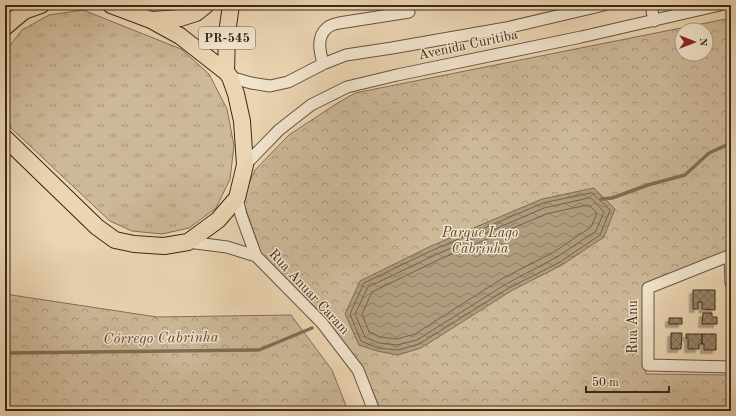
<svg xmlns="http://www.w3.org/2000/svg" width="736" height="416" font-family="'Old Standard TT',serif">
<style>
.grass{fill:url(#grass-tufts);stroke:#847058}
.forest{fill:url(#forest-crowns);stroke:#847058;fill-rule:evenodd}
.water{fill:url(#water-waves);stroke:#806d54}
.lines{fill:none;stroke-linecap:round;stroke-linejoin:round}
.shore{stroke:#74624a;stroke-width:1}
.stream{stroke:#806d54;stroke-width:3.5}
.building{fill:url(#building-cross-hatch);stroke:#3a2917;filter:url(#shadow)}
.minor-casing{stroke:#66543e;stroke-width:13}
.highway-casing{stroke:#3a2917;stroke-width:18}
.minor{stroke:#f2e4cd;stroke-width:11}
.highway{stroke:#ebd5b2;stroke-width:16}
.labels{text-anchor:middle;dominant-baseline:central;stroke-width:3;stroke-linejoin:round;paint-order:stroke}
.shield{fill:#f2e4cd;stroke:#71614e;stroke-width:1}
.shield-label{font-size:13px;font-weight:bold;fill:#3a2917}
.street-label{font-size:14px;fill:#3a2917;stroke:#f2e4cd}
.park-label{font-size:14px;font-style:italic;fill:#574631;stroke:#f2e4cd}
.water-label{font-size:15px;font-style:italic;fill:#5d4b36;stroke:#f2e4cd}
</style>
<defs>
<pattern id="grass-tufts" width="24" height="20" patternUnits="userSpaceOnUse"><rect width="24" height="20" fill="#cdb898"/><path d="M3 7l-1-3M5 7V3M7 7l1-3M15 17l-1-3M17 17v-4M19 17l1-3" fill="none" stroke="#a7967b"/></pattern>
<pattern id="forest-crowns" width="20" height="18" patternUnits="userSpaceOnUse"><rect width="20" height="18" fill="#cdb898"/><path d="M2 6a3 3 0 1 1 6 0M12 15a3 3 0 1 1 6 0" fill="none" stroke="#a7967b"/></pattern>
<pattern id="water-waves" width="16" height="10" patternUnits="userSpaceOnUse"><rect width="16" height="10" fill="#af9b7d"/><path d="M0 5q4-4 8 0t8 0" fill="none" stroke="#8f7e65"/></pattern>
<pattern id="building-cross-hatch" width="8" height="8" patternUnits="userSpaceOnUse"><rect width="8" height="8" fill="#968268"/><path d="M0 0l8 8M0 8l8-8" fill="none" stroke="#7b6a55"/></pattern>
<filter id="shadow"><feDropShadow dx="-3.5" dy="3.5" stdDeviation="0" flood-color="#0004"/></filter>
</defs>
<rect width="100%" height="100%" fill="#ebd5b2"/>
<filter id="stains"><feTurbulence type="fractalNoise" baseFrequency=".005" numOctaves="4"/><feColorMatrix values="0 0 0 0 .2 0 0 0 0 .09 0 0 0 0 .02 0 0 0 .5 -.17"/></filter>
<radialGradient id="worn" r=".72"><stop offset=".6" stop-color="#630" stop-opacity="0"/><stop offset="1" stop-color="#630" stop-opacity=".3"/></radialGradient>
<path class="grass" d="M83 10 181 49 209 74 227 109 234 146 230 179 216 208 189 228 162 234 132 231 110 221 11 128 5 113V52L22 30 49 15Z"/>
<path class="forest" d="M731 18V251L644 289 646 374 731 375V411H381L363 368 317 309 262 256 242 198 255 170 289 135 336 104 355 93ZM682 30H706V54H682Z
M5 294 157 317 291 315 332 370 348 411H5Z"/>
<path class="water" d="M594 188 615 209 604 237 562 265 511 291 421 348 398 355 377 351 359 345 345 314 360 281 431 246 542 199Z"/>
<g class="lines">
<path class="shore" d="M592 193 610 210 600 235 560 262 509 288 419 344 398 350 378 348 361 341 350 314 364 283 433 250 543 203Z
M590 198 592 199 604 212 596 231 557 257 506 284 417 340 397 345 379 343 365 337 355 314 368 287 435 255 544 208Z
M588 205 590 206 597 213 591 227 554 252 503 278 415 334 397 339 380 337 369 332 362 314 372 292 438 260 546 214Z"/>
<path class="stream" d="M601 199 612 198 648 185 685 175 709 153 731 143
M5 353 259 350 312 328"/>
</g>
<path class="building" d="M693 290H715V310L702 309V302H698V309H693Z
M703 313H712V317H717V324H702Z
M669 318H682V324H669Z
M671 333H682L681 349H671Z
M686 334H702V344H699V349H688V338H686Z
M702 334H716V350H704V344H702Z"/>
<g class="lines">
<defs>
<path id="minor" d="M651 5 654 21
M323 64C320 52 316 37 327 28 330 25 335 24 339 23L409 12
M230 77 251 83 270 86 288 82 323 64 346 55 392 48 506 28 604 5
M245 165 279 130 311 105 347 87 397 75 581 37 720 5
M237 198 241 215 256 256 322 323 358 370 374 411
M188 242 227 247 256 256
M730 255 731 283
M731 255 648 288V365L731 367"/>
<path id="highway" d="M151 20 180 18 196 13 206 5
M5 27 24 11 41 5
M226 72 227 33 231 5
M5 138 97 227 115 240 134 244 164 246 188 242 218 220 237 198 245 165 242 121 236 94 230 77 226 72 180 36 151 20 111 5"/>
</defs>
<use href="#minor" class="minor-casing"/>
<use href="#highway" class="highway-casing"/>
<use href="#minor" class="minor"/>
<use href="#highway" class="highway"/>
</g>
<g class="labels">
<rect class="shield" x="199" y="27" width="56" height="22" rx="3"/>
<g class="shield-label">
<text x="227" y="38">PR-545</text>
</g>
<g class="street-label">
<text transform="translate(468 45) rotate(-12)">Avenida Curitiba</text>
<text transform="translate(309 292) rotate(47)">Rua Anuar Caram</text>
<text transform="translate(633 327) rotate(-90)">Rua Anu</text>
</g>
<g class="park-label">
<text x="480" y="233">Parque Lago<tspan x="480" dy="16">Cabrinha</tspan></text>
</g>
<g class="water-label">
<text transform="translate(161 339) rotate(-1)">Córrego Cabrinha</text>
</g>
</g>
<rect width="736" height="416" fill="none" stroke="#ebd5b2" stroke-width="20"/>
<rect x="6" y="6" width="724" height="404" fill="none" stroke="#3a2917" stroke-width="2"/>
<rect x="10" y="10" width="716" height="396" fill="none" stroke="#3a2917"/>
<g transform="translate(694 42) rotate(90)"><circle r="19" fill="#f2e4cd" stroke="#a89984"/>
<path d="M0-3L7 15L0 10L-7 15Z" fill="#8f2418"/>
<text y="-6" font-size="11" font-weight="bold" text-anchor="middle" fill="#3a2917">N</text>
</g>
<path d="M586 386v6h83v-6" fill="none" stroke="#3a2917" stroke-width="2"/>
<text x="592" y="386" font-size="12" fill="#3a2917" stroke="#f2e4cd" stroke-width="3" paint-order="stroke">50 m</text>
<rect width="100%" height="100%" filter="url(#stains)"/>
<rect width="100%" height="100%" fill="url(#worn)"/>
</svg>
